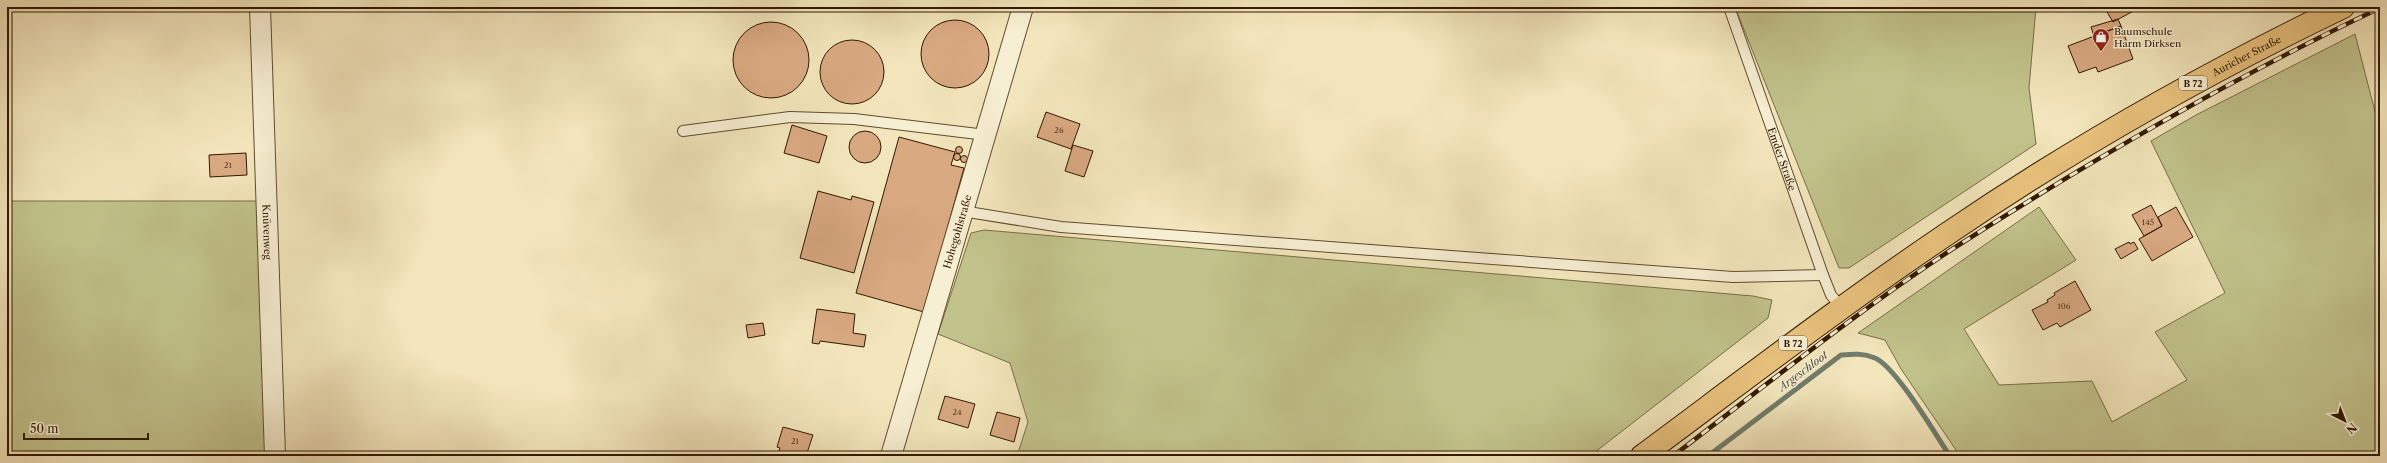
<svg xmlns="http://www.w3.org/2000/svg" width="2387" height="463" font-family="'Libre Caslon Text',serif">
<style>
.green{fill:#c2c38c;stroke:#7a6e46}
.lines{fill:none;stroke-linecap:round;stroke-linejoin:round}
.stream{stroke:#717c6b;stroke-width:5}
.building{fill:#d9a982;stroke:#311800}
.service-casing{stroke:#624c2f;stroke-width:12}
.minor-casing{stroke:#624c2f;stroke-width:22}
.primary-casing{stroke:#311800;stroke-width:24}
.service{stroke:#f7efd3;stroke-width:10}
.minor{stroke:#f7efd3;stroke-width:20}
.primary{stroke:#eac37e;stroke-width:22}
.rail-casing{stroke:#311800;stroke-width:4.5}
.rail{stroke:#f7efd3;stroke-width:3;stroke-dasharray:9;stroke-linecap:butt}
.labels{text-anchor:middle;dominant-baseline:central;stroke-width:3;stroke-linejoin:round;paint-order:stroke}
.number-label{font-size:8px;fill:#5b3c20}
.shield{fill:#f7efd3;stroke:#6c583f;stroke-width:1}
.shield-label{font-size:9px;font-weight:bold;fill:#311800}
.poi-label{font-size:10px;fill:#311800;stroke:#f7efd3;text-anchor:start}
.street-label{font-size:10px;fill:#311800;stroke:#f7efd3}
.water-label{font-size:11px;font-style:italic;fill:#56523e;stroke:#f7efd3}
</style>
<rect width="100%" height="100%" fill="#f3e6bc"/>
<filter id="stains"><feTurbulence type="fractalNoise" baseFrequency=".005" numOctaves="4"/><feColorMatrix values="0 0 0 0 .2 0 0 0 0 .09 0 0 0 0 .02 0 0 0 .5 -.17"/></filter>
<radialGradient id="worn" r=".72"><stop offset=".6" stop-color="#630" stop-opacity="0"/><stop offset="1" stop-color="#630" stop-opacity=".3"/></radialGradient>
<path class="green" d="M1735 7H2036L2029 88 2036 144 1849 268H1839Z
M2355 34 2380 131V456H1960L1901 369 1885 340 1858 333 2039 207 2076 260 1964 329 1999 385 2092 381 2112 422 2187 380 2155 332 2225 293 2151 141 2196 115Z
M7 201H257L267 456H7Z
M984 230 1753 296 1772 300 1768 318 1590 456H1017L1028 422 1010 363 938 334 971 233Z"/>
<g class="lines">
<path class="stream" d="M1708 456 1841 355C1853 354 1863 353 1875 358 1896 367 1935 434 1950 456"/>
</g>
<path class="building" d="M2104 7H2141L2113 22Z
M2118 19 2121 26 2094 36 2091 27Z
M921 54a34 34 0 1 1 68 0a34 34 0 1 1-68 0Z
M733 60a38 38 0 1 1 76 0a38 38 0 1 1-76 0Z
M2121 26 2133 59 2098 72 2096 67 2079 73 2068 46Z
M820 72a32 32 0 1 1 64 0a32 32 0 1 1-64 0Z
M1046 112 1080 124 1071 149 1037 137Z
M792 125 827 136 819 163 784 153Z
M849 147a16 16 0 1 1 32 0a16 16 0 1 1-32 0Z
M899 137 955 152 951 165 964 168 924 312 856 293Z
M1073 145 1093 151 1084 177 1065 171Z
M955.5 150a3.5 3.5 0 1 1 7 0a3.5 3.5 0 1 1-7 0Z
M246 153 247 175 210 177 209 155Z
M953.5 157a3.5 3.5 0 1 1 7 0a3.5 3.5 0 1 1-7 0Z
M960.5 159a3.5 3.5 0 1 1 7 0a3.5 3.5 0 1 1-7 0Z
M818 191 851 200 852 196 874 202 854 273 800 258Z
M2151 205 2162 226 2144 236 2132 215Z
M2176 207 2193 237 2152 261 2139 239 2162 226 2158 217Z
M2129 242 2130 244 2134 242 2138 249 2121 259 2115 249Z
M2075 281 2091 310 2060 327 2057 323 2043 330 2032 310 2048 302 2047 300 2055 295 2054 293Z
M817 309 855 314 853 333 866 335 864 347 820 341 819 344 812 343Z
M763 323 765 335 748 338 746 325Z
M945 396 975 404 968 428 938 419Z
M997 412 1020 418 1014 442 990 435Z
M783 427 813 435 806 456H777L780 448 777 447Z"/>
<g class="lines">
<defs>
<g id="service">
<path id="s1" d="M1729 7 1823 275 1831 295 1841 307"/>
<path d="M683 131 790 117 854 119 986 135"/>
<path d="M962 211 1061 227 1733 277 1823 275"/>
</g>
<g id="minor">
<path id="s2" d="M260 7 275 456"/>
<path id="s3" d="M891 456 1023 7"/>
</g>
<g id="primary">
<path id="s4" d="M1642 456C1743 381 1843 304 1947 234 2073 148 2206 73 2343 7"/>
</g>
</defs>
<use href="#service" class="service-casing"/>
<use href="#minor" class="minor-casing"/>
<use href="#primary" class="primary-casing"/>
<use href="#service" class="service"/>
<use href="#minor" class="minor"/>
<use href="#primary" class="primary"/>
<defs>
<path id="rail" d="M1673 456C1765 386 1856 312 1954 248 2090 161 2234 77 2380 8"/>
</defs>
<use href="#rail" class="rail-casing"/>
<use href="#rail" class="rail"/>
</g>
<defs>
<symbol id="shop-pin" viewBox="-11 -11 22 30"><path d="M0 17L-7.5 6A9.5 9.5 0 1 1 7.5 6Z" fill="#8f2418" stroke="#f7efd3"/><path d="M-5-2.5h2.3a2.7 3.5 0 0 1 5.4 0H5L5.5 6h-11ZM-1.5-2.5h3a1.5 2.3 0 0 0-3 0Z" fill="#fff"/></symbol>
</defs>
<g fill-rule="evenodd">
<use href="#shop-pin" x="2091" y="27" width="20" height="27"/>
</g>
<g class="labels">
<g class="number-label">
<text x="1059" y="130">26</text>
<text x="228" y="165">21</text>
<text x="2148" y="222">145</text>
<text x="2064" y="306">106</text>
<text x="957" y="412">24</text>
<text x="795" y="441">21</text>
</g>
<g class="shield">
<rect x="2179" y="76" width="28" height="14" rx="3"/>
<rect x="1779" y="336" width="28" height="14" rx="3"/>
</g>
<g class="shield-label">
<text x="2193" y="83">B 72</text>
<text x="1793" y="343">B 72</text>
</g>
<g class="poi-label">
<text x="2114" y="31">Baumschule<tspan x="2114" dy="12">Harm Dirksen</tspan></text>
</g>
<g class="street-label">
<text stroke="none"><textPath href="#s4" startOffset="726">Auricher Straße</textPath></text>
<text stroke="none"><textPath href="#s1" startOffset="161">Emder Straße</textPath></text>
<text stroke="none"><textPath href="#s3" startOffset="234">Hohegohlstraße</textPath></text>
<text stroke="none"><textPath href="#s2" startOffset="225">Knüvenweg</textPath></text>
</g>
<g class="water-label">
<text transform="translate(1803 371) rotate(-37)">Argeschloot</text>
</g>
</g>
<rect width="2387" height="463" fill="none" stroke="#f3e6bc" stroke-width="24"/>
<rect x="8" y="8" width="2371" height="447" fill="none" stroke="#311800" stroke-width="2"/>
<rect x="12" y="12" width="2363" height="439" fill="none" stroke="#311800"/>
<g transform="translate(2345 421) rotate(138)" stroke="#f7efd3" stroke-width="3" paint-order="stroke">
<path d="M0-3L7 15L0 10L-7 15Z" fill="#311800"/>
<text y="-6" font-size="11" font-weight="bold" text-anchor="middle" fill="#311800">N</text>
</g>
<path d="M24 433v6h124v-6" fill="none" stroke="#311800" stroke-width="2"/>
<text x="30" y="433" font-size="12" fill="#311800" stroke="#f7efd3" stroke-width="3" paint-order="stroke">50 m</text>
<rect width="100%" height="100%" filter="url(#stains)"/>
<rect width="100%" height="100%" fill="url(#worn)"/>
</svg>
